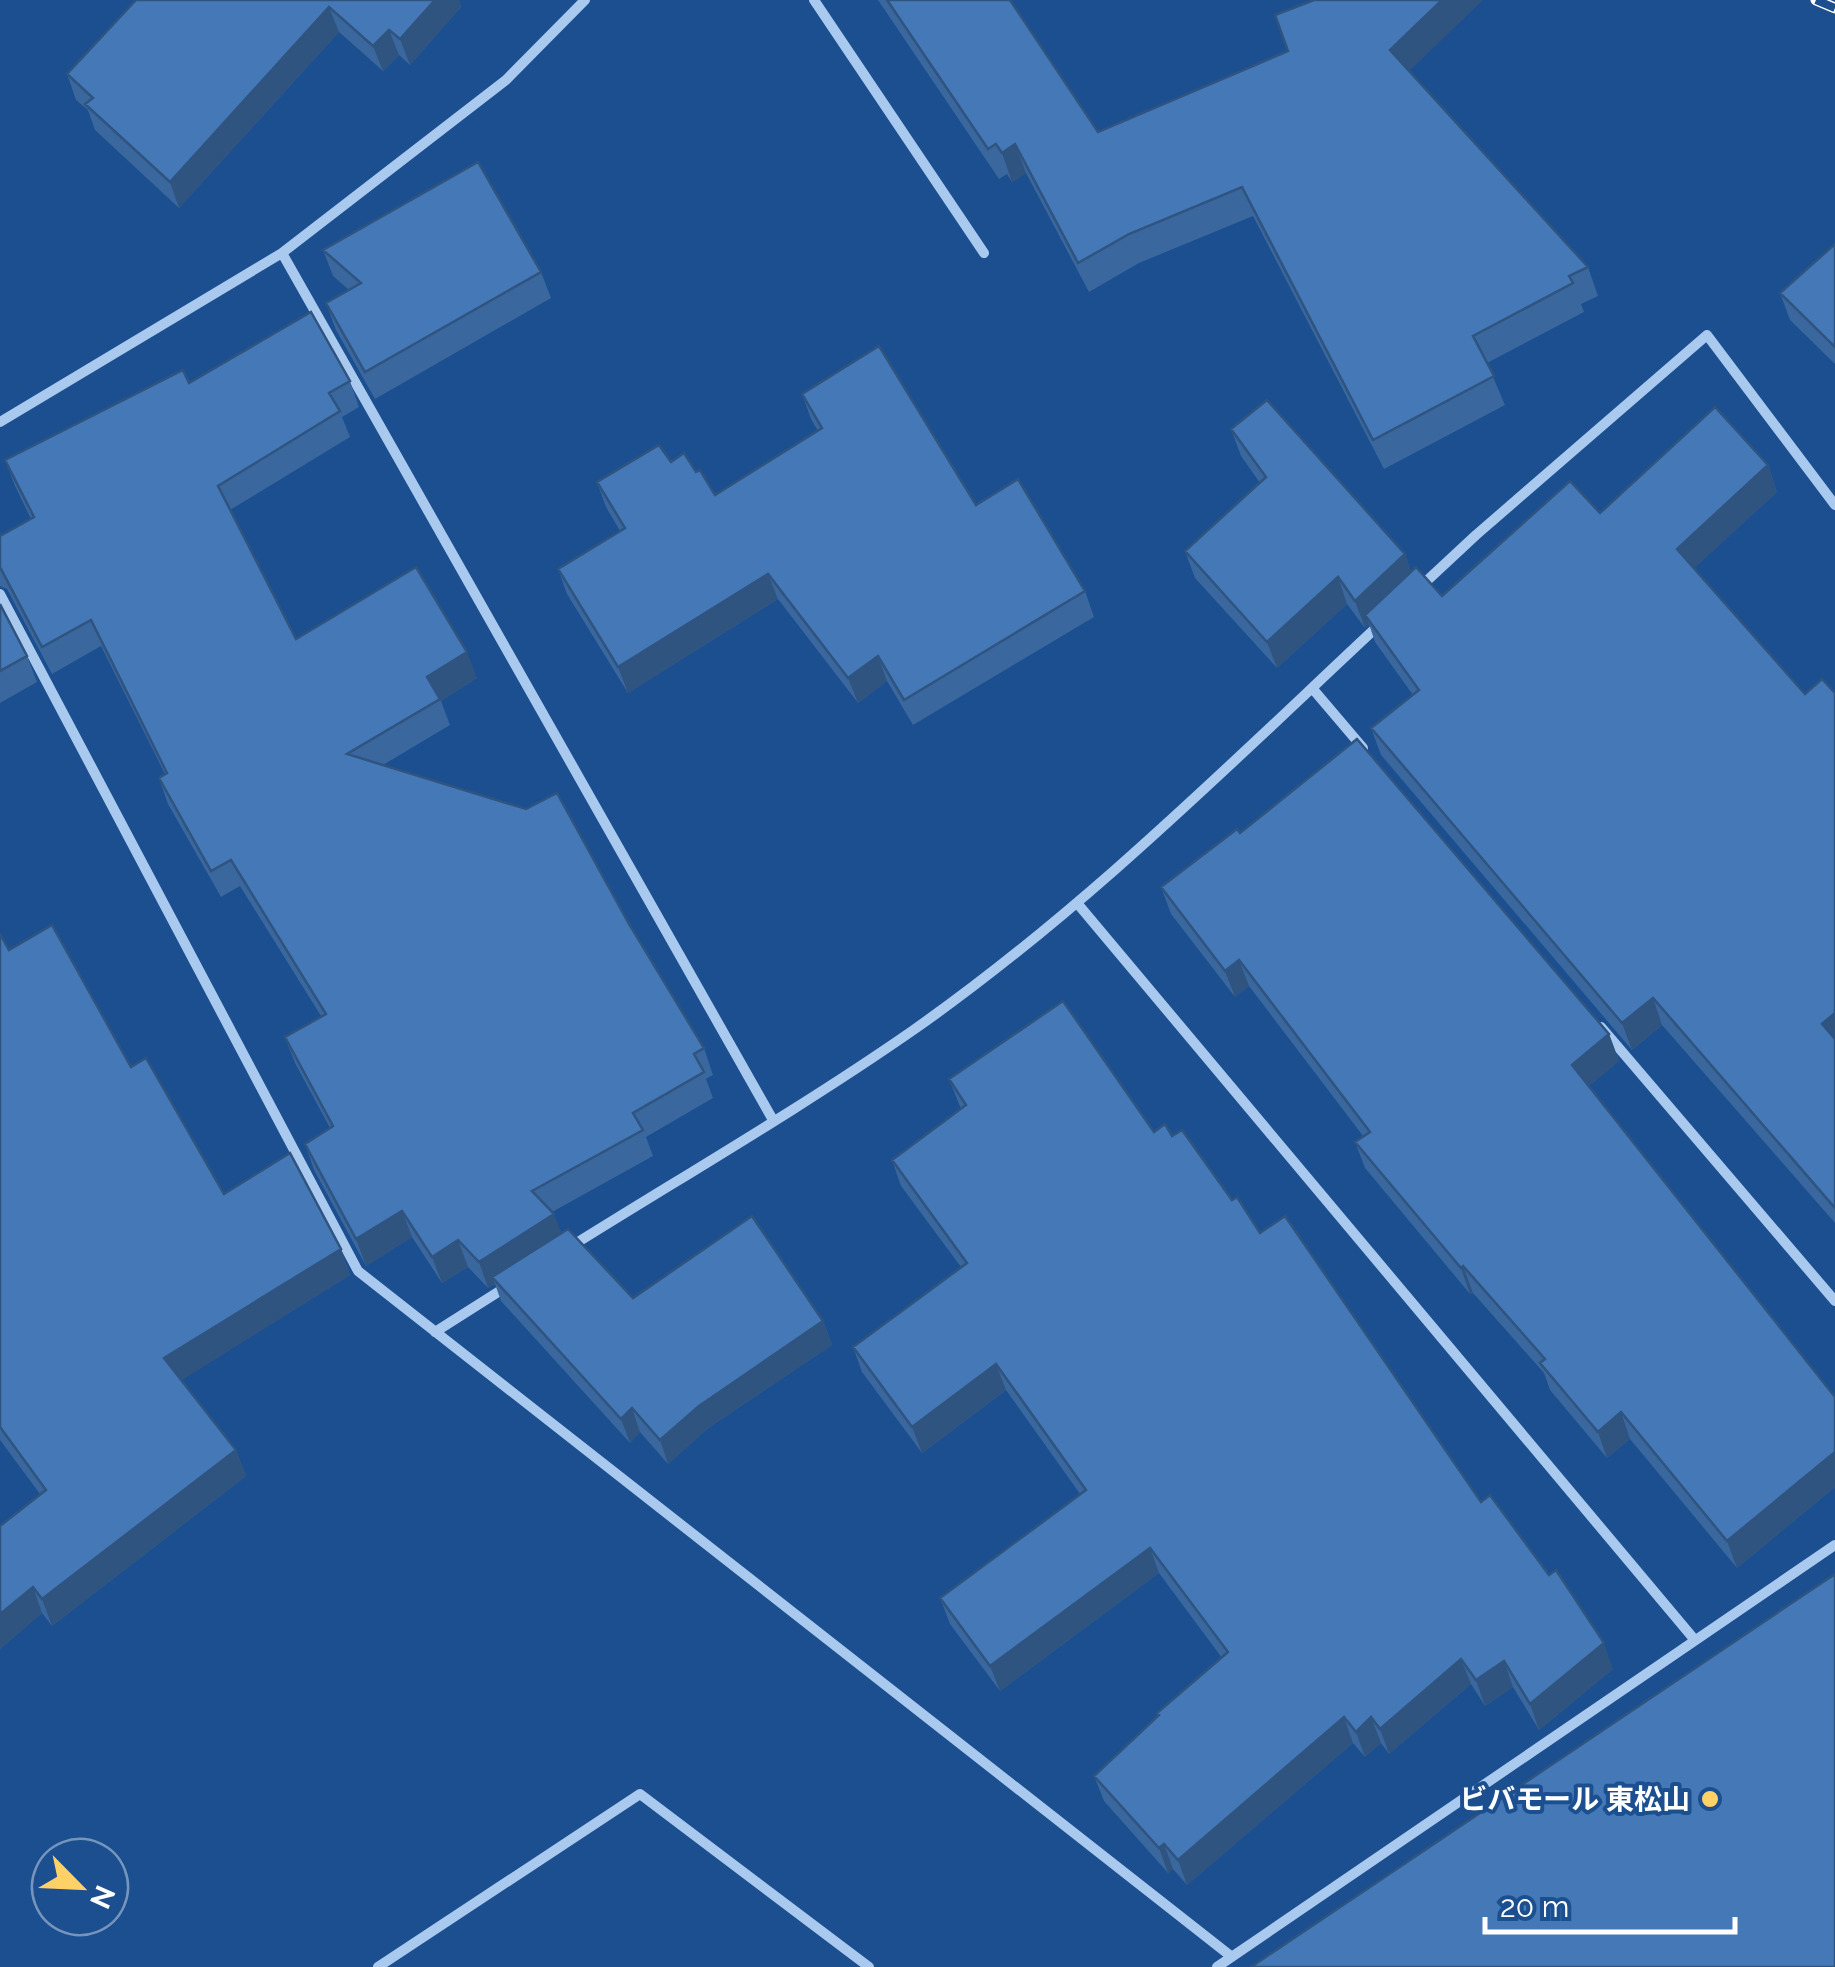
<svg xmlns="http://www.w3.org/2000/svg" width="1835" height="1967" font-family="Raleway,'Noto Sans JP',sans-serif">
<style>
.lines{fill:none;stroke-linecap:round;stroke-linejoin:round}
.street{stroke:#a9c9ee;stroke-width:10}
.rail-casing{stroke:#fff;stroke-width:11}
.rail{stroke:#1b4f8f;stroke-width:8;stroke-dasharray:22;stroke-linecap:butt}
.wall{fill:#3a679d}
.shaded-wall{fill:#305480}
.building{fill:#4478b7;stroke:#305480;stroke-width:2.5}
.poi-dot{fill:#ffd166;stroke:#1b4f8f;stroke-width:4}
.labels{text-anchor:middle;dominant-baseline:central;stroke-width:8;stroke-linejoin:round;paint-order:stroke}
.poi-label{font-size:28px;font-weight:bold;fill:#fff;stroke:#1b4f8f;text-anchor:end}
</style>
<rect width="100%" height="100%" fill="#1b4f8f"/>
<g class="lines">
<path class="street" d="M814 0 984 253
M282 253 773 1120
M0 422 282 253 506 80 585 0
M1418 589 1476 535 1707 335 1835 505
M0 594 358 1271 1232 1957
M1312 688 1363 748
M1077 903 1694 1639
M1601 1027 1835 1301
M567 1249C682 1177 801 1108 912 1031 1082 912 1229 765 1380 624
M435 1332 506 1287
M378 1967 640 1794 869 1967
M1217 1967 1835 1545"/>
<defs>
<path id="rail" d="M1816 0 1835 8"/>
</defs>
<use href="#rail" class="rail-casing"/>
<use href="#rail" class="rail"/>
</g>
<path class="wall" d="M136 0H459L461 7 410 65 399 55 383 71 339 32 179 208 95 130 88 110 76 100 67 74Z
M878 0H1010L1098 132 1409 71 1588 267 1598 296 1581 304 1584 312 1487 363 1505 405 1384 469 1253 216 1139 263 1089 292 1026 173 1012 182 1007 174 999 179Z
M1835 244V364L1790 320 1780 293Z
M323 250 541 272 551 298 375 399 336 330 326 303 349 290 333 276Z
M350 381 359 407 342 417 350 437 230 510 296 639 477 678 441 701 450 725 383 765 629 924 704 1048 713 1075 706 1079 713 1098 646 1137 653 1156 552 1212 561 1233 633 1298 823 1321 832 1345 707 1429 668 1464 640 1432 630 1443 501 1301 495 1284 488 1288 468 1267 442 1283 412 1237 366 1266 314 1170 305 1144 330 1128 295 1063 285 1037 321 1016 240 886 221 897 168 804 159 778 165 774 101 646 52 674 7 589 0 586V536L31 519 15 486 5 460 189 383Z
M802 394 976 505 1085 591 1094 617 913 725 887 681 858 703 778 599 628 693 567 594 558 569 620 531 606 507 597 482 671 462 696 472 715 495 818 431 811 419Z
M1231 429 1405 554 1411 572 1442 596 1600 513 1768 465 1777 492 1694 568 1805 694 1835 693V1223L1662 1025 1632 1050 1381 755 1371 728 1413 695 1375 642 1369 624 1365 628 1347 604 1277 668 1195 578 1185 551 1260 483 1241 456Z
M0 604 27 656 37 682 0 703Z
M1240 833 1609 1034 1619 1061 1589 1086 1835 1397V1487L1737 1568 1630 1439 1607 1458 1550 1390 1544 1373 1473 1293 1470 1294 1365 1168 1355 1142 1363 1136 1249 986 1235 997 1171 914 1161 887Z
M0 934 9 950 131 1067 224 1194 341 1249 350 1275 181 1380 236 1450 246 1476 52 1626 42 1613 0 1649V1526L40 1494 0 1440Z
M949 1079 1172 1136 1232 1200 1260 1233 1481 1502 1613 1669 1539 1730 1513 1687 1485 1706 1471 1684 1389 1754 1381 1743 1365 1757 1353 1743 1187 1885 1173 1869 1168 1873 1104 1801 1094 1776 1158 1716 1157 1713 1222 1658 1159 1573 1000 1691 950 1624 940 1598 1080 1494 1006 1390 922 1453 862 1372 853 1347 961 1267 901 1186 892 1160 961 1109Z"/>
<path class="shaded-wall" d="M435 0H459L461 7 410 65 400 39Z
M1442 0H1483L1401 79 1390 50Z
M329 7 339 32 179 208 170 182Z
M389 30 399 55 383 71 373 46Z
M1015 144 1026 173 1012 182 1002 153Z
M1768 465 1777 492 1687 575 1677 549Z
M1405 554 1414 581 1365 615 1369 624 1365 628 1355 601Z
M768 574 778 599 628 693 618 667Z
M1338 577 1347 604 1277 668 1267 642Z
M467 652 477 678 441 701 427 677Z
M878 656 887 681 858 703 848 678Z
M1239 960 1249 986 1235 997 1225 971Z
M1653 998 1662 1025 1632 1050 1622 1023Z
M1835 1013V1047L1822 1024Z
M1609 1034 1619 1061 1582 1092 1572 1065Z
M402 1211 412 1237 366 1266 356 1239Z
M554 1214 564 1240 492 1277 495 1284 488 1288 479 1262Z
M458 1240 468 1267 442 1283 432 1257Z
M341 1249 350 1275 174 1385 164 1358Z
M1463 1266 1473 1293 1470 1294 1461 1268Z
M823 1321 832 1345 707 1429 668 1464 660 1440 699 1406Z
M996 1364 1006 1390 922 1453 912 1427Z
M632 1408 640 1432 630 1443 621 1419Z
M1621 1412 1630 1439 1607 1458 1598 1432Z
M236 1450 246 1476 52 1626 42 1599Z
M1835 1452V1487L1737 1568 1727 1541Z
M1150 1548 1159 1573 1000 1691 990 1666Z
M33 1587 42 1613 0 1649V1614Z
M1604 1643 1613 1669 1539 1730 1530 1704Z
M1461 1659 1471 1684 1389 1754 1380 1729Z
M1504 1661 1513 1687 1485 1706 1476 1680Z
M1344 1717 1353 1743 1187 1885 1178 1860Z
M1371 1717 1381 1743 1365 1757 1356 1732Z
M1164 1844 1173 1869 1168 1873 1159 1848Z"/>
<path class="building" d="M136 0H435L400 39 389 30 373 46 329 7 170 182 85 104 93 98 67 74Z
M887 0H1010L1098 132 1288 51 1275 15 1314 0H1442L1390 50 1588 267 1569 276 1573 283 1473 336 1494 376 1373 440 1242 187 1129 234 1078 263 1015 144 1002 153 996 144 988 149Z
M478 162 541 272 365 372 326 303 361 283 323 250Z
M1835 244V347L1780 293Z
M311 312 350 381 329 393 340 411 218 486 296 639 416 567 467 652 427 677 440 699 347 754 526 809 557 793 629 924 704 1048 694 1054 704 1072 633 1113 643 1130 532 1191 554 1214 479 1262 458 1240 432 1257 402 1211 356 1239 305 1144 333 1126 285 1037 326 1014 231 860 211 871 159 778 167 773 91 620 42 647 0 567V536L34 517 5 460 183 370 189 383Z
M879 346 976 505 1018 479 1085 591 904 700 878 656 848 678 768 574 618 667 558 569 625 528 597 482 659 445 671 462 684 453 696 472 700 470 715 495 822 428 802 394Z
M1267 400 1405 554 1355 601 1338 577 1267 642 1185 551 1266 477 1231 429Z
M1715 407 1768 465 1677 549 1805 694 1822 679 1835 693V1013L1822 1024 1835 1039V1208L1653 998 1622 1023 1371 728 1419 690 1365 615 1416 567 1442 596 1570 481 1600 513Z
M0 604 27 656 0 671Z
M1357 739 1609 1034 1572 1065 1835 1397V1452L1727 1541 1621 1412 1598 1432 1540 1363 1545 1359 1463 1266 1461 1268 1355 1142 1370 1132 1239 960 1225 971 1161 887 1237 829 1240 833Z
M52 925 131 1067 146 1058 224 1194 290 1153 341 1249 164 1358 236 1450 42 1599 33 1587 0 1614V1526L46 1490 0 1427V934L9 950Z
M1063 1001 1154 1132 1165 1124 1172 1136 1182 1130 1232 1200 1237 1197 1260 1233 1285 1216 1481 1502 1490 1495 1549 1575 1556 1570 1604 1643 1530 1704 1504 1661 1476 1680 1461 1659 1380 1729 1371 1717 1356 1732 1344 1717 1178 1860 1164 1844 1159 1848 1094 1776 1159 1715 1157 1713 1228 1652 1150 1548 990 1666 940 1598 1086 1490 996 1364 912 1427 853 1347 967 1263 892 1160 966 1105 949 1079Z
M752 1216 823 1321 699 1406 660 1440 632 1408 621 1419 492 1277 568 1229 633 1298Z
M1835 1574V1967H1251Z"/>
<circle class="poi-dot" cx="1710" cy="1799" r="10"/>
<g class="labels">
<g class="poi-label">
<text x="1690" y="1799">ビバモール 東松山</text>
</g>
</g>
<g transform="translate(80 1887) rotate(114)"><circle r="48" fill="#1b4f8f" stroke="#7695bc" stroke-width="2.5"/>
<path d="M0-8L18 38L0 25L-18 38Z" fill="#ffd166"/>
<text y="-15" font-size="28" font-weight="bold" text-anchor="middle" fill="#ffffff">N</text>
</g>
<path d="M1485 1917v15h250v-15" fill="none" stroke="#ffffff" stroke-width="5"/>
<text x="1500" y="1917" font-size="30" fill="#ffffff" stroke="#1b4f8f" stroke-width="8" paint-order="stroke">20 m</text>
</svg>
